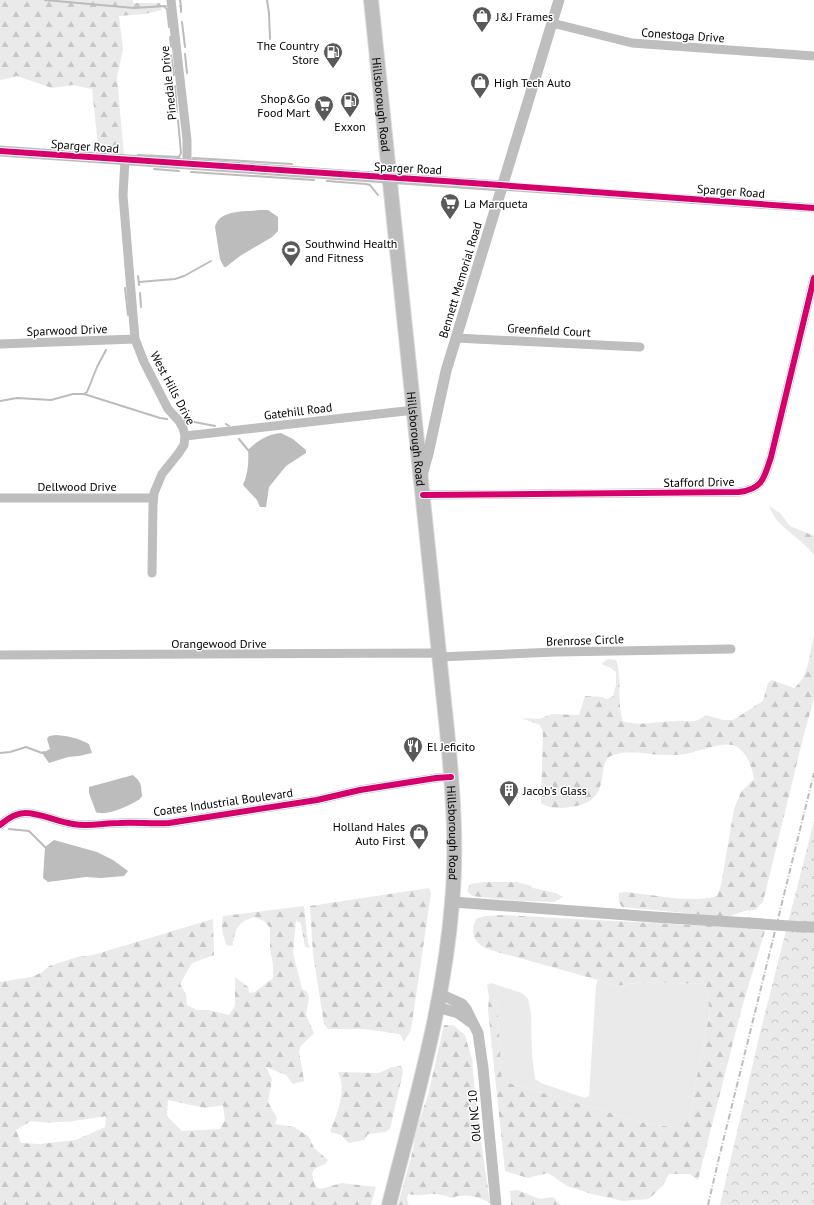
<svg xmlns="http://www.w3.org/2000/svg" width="814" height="1205" font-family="'PT Sans',sans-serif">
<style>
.green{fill:#eaeaea}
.forest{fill:url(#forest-firs);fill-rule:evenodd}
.park{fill:url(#park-crowns)}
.water{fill:#bcbcbc}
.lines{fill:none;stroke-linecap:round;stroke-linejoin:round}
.stream{stroke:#bcbcbc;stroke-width:2}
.primary-casing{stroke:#dbdbdb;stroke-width:16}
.minor{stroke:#bebebe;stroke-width:9}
.tertiary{stroke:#bebebe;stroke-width:11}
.primary{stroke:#bdbdbd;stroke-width:14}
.rail{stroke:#bdbdbd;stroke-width:2;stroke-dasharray:6 2 1 2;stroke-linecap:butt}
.tertiary-bridge{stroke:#bebebe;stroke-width:11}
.cycleway-casing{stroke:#fff;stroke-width:8}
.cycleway{stroke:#d6006c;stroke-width:6}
.labels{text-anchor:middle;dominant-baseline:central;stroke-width:3;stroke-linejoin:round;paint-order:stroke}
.poi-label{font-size:12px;fill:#000;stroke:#fff;text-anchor:start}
.street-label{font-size:12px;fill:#000;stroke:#fff}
</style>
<defs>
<pattern id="forest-firs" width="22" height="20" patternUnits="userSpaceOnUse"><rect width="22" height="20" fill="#eaeaea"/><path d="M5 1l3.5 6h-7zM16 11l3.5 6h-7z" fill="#c7c7c7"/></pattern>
<pattern id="park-crowns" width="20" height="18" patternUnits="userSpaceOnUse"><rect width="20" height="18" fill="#eaeaea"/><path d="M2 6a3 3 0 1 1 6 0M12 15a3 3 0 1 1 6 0" fill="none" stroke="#c7c7c7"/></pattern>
</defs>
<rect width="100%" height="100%" fill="#fff"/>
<path class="green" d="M598 980 615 986 643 982 705 984 710 1011 690 1112 673 1127 648 1124 502 1081 497 1001 489 997 487 985 491 983 522 993 528 999 531 1013 532 1056 535 1079 541 1083 585 1098 589 1096 596 985Z"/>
<path class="forest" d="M0 0H133V3H160L162 10 145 14 119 16 123 49 117 77 124 156 99 155 92 89 73 85 52 88 17 76 0 80Z
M769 506 780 513 790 526 814 536V555C800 536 777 529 769 506Z
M814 635V699L804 734 763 902 755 910 744 911 728 917 622 907 619 902V893L625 892C649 894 694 904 717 896L721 885 734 809 741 792 754 779C752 768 748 754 737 747 725 739 698 753 684 754 678 755 672 755 666 755 648 755 628 748 611 756 594 763 616 802 570 807 559 809 551 809 541 803L543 733 540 725 521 718 539 719 552 714 579 715 585 696 602 697 607 699 613 696 616 685V672L611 668 601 664 608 659 616 660C623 679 616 701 623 721 640 727 658 721 676 721 683 720 690 723 698 720 700 719 703 717 706 715L723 720H733L763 701 768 683 772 680 794 688C809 678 810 651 814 635Z
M484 882H517L528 885 533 888 556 893 563 897 554 902 520 901 472 896 467 891 470 884Z
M429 888 431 893 411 1030 404 1042 400 1034 364 1029H328L324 1024 313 954 310 906Z
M304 906 308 943 310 948 305 947 301 923 296 921 293 953 302 989 307 992 309 997 306 1015 314 1033 301 1046 299 1051 304 1081 293 1084 286 1075 266 1067 272 1079 268 1102 277 1118 275 1124 294 1127 309 1137 314 1148 328 1160 325 1164 314 1169 312 1174 315 1186 320 1189 342 1183 376 1187 371 1205H0V982L31 977 41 973 49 966 77 957 93 955 213 919 214 955 192 963 180 984 186 994 187 1005 197 1010H208L229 1015 235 1006V977L248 987 249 993 255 992 273 978V964L270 949V928L264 921 254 917C237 923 235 928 233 945L230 946 227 945C222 935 221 927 223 916ZM168 1100 205 1108 223 1105 225 1120 220 1129 182 1131 167 1116ZM106 1116 105 1127 76 1140 40 1144 21 1143 16 1130 31 1121C57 1125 81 1120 106 1116Z
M505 915 746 928 765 931 742 1007 698 1180 690 1174H669L663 1185 649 1199 623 1201 592 1194 567 1186 548 1173 528 1178 505 1171 488 1010 489 997 497 1001 502 1081 648 1124 672 1127 690 1112 710 1011 705 984 643 982 615 986 598 980 487 949C473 942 470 933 476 919L485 916Z
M444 1025H453L465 1035 472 1059 477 1113 490 1203C477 1196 465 1193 452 1198 445 1196 438 1193 430 1194 420 1195 419 1196 408 1194L407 1199 409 1205H398L413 1150 415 1133 428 1095Z
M401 1066 403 1072 390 1129 385 1132 368 1134 364 1140 349 1143 341 1135 330 1132C337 1113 347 1092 338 1072L379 1073 392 1067Z
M517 1190 540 1199 553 1197 561 1205H567H511L510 1191Z"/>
<path class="park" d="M814 821V1205H720L761 1029Z"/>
<path class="water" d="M260 210H268L278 217V231L272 237 240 256 226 267H224L220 259 215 227C219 209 245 212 260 210Z
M281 433 293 439 306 450V453L286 466 269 487 266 507H260L257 500 243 485C248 474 249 461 248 450 257 441 268 434 281 433Z
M56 735C69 736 78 738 89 744L92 753 79 756 68 757 49 763 42 753 50 749 47 739 49 736Z
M133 775C142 783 141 785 142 796L140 799C131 805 106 817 96 812L89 793V787Z
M54 840 97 852 113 860 128 871 124 876 101 878 86 877 48 882 43 878 45 847Z"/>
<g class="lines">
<path class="stream" d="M45 0 134 8 166 6
M267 0 269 13 270 39
M163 6 167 9 169 27
M180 6H181L180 0
M181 6V12
M182 22 185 47
M170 37 171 47
M185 54 187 73
M171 55 174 75
M175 86 177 112
M138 155 179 157 181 153 178 120
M193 158 292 164
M154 169 179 171
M191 172 314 180
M327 181 366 184 370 185 378 195
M138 276 139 285
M139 282 175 279 184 276 211 261
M125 288 128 315
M140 293 141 307
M84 394 87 392 97 367 106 350
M0 401 17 398 51 400 73 394H84L160 418 167 419
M184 420 215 426
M226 424 229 426
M239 439 248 450
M0 753 10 752 26 747 42 753 44 752
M9 829 29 831 45 847 48 848"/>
<defs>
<g id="primary">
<path id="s1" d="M371 0 448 740C453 794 457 849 452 903 444 1006 414 1106 389 1205"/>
</g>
</defs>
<use href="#primary" class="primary-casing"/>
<path class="minor" d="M171 0 187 140V164
M552 23 632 43 814 56
M125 160 123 195 135 339 144 362 168 409 179 421 183 428 185 436 184 445 178 454 162 474 154 493 153 505 152 573
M502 186 814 208
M456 338 640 347
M0 344 135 339
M185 436 414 410
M423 495 739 492C763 489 764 478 771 457L814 278
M0 498H153
M0 655 439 653
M439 657 556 652 731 649
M0 825C7 819 15 813 25 813 41 813 57 822 73 824 88 827 104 823 119 823 136 822 152 824 169 823L317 800 360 790 436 778 451 777"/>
<path class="tertiary" d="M0 151 502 186
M422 475 428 454 446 371 559 0
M453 902 654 917 749 923
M803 927H814
M440 994 462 1004 466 1009 478 1033 483 1068 496 1205
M437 1007 458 1013 472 1023"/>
<use href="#primary" class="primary"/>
<path class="rail" d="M708 1205 718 1162 814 773"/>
<path class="tertiary-bridge" d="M749 923 803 927"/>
<defs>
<path id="cycleway" d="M0 151 444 181 814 208
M423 495 739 492C763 489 764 478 771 457L814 278
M0 825C7 819 15 813 25 813 41 813 57 822 73 824 88 827 104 823 119 823 136 822 152 824 169 823L317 800 360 790 436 778 451 777"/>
</defs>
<use href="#cycleway" class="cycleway-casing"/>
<use href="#cycleway" class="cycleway"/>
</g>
<defs>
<symbol id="shop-pin" viewBox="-11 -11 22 30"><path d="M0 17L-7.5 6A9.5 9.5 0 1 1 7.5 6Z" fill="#595959" stroke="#fff"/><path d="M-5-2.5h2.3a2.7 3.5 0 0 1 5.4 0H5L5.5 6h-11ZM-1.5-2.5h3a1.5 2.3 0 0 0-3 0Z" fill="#fff"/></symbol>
<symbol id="fuel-pin" viewBox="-11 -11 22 30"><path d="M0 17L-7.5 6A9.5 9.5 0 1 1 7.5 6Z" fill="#595959" stroke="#fff"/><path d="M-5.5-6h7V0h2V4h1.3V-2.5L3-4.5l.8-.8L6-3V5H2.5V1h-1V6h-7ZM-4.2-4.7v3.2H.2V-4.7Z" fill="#fff"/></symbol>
<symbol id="supermarket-pin" viewBox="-11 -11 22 30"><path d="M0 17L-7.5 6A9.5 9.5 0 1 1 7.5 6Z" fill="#595959" stroke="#fff"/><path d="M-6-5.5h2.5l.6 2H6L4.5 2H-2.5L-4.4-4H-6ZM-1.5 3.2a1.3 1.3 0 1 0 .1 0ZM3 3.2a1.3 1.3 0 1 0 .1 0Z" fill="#fff"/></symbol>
<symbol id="stadium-pin" viewBox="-11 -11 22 30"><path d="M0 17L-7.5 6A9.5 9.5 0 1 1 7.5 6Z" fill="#595959" stroke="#fff"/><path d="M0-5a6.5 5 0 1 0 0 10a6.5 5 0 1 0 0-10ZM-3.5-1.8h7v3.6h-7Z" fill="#fff"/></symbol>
<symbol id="restaurant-pin" viewBox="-11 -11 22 30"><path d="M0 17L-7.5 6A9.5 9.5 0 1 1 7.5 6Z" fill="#595959" stroke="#fff"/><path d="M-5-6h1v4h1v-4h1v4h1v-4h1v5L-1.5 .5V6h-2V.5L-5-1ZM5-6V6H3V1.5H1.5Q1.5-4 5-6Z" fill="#fff"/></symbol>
<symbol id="building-pin" viewBox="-11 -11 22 30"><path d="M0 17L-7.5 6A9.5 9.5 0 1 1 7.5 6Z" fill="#595959" stroke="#fff"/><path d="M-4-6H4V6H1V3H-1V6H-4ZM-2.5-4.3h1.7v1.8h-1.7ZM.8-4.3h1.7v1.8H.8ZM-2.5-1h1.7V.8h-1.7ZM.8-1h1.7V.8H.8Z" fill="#fff"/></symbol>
</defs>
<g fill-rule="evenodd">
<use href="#shop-pin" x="471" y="5" width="22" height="30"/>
<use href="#fuel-pin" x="322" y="41" width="22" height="30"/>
<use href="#shop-pin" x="469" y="71" width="22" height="30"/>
<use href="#fuel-pin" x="339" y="90" width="22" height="30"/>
<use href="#supermarket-pin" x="313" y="94" width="22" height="30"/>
<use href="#supermarket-pin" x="439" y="192" width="22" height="30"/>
<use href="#stadium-pin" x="280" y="239" width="22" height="30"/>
<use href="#restaurant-pin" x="402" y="735" width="22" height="30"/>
<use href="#building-pin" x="498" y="779" width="22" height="30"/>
<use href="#shop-pin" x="408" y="822" width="22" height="30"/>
</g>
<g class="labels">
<g class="poi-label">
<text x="496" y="16">J&amp;J Frames</text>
<text x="319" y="45" text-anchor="end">The Country<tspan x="319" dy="14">Store</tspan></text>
<text x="494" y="82">High Tech Auto</text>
<text x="310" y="98" text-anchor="end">Shop&amp;Go<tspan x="310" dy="14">Food Mart</tspan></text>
<text x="350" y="126" text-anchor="middle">Exxon</text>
<text x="464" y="203">La Marqueta</text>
<text x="305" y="243">Southwind Health<tspan x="305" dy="14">and Fitness</tspan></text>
<text x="427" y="746">El Jeficito</text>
<text x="523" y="790">Jacob's Glass</text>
<text x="405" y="826" text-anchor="end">Holland Hales<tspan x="405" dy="14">Auto First</tspan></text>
</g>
<g class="street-label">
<text transform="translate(683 35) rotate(4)">Conestoga Drive</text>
<text transform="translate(168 83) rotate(-96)">Pinedale Drive</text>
<text stroke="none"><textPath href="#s1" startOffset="105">Hillsborough Road</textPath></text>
<text transform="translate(85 146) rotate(4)">Sparger Road</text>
<text transform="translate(408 168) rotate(3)">Sparger Road</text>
<text transform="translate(731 191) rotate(4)">Sparger Road</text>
<text transform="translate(460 280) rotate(-73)">Bennett Memorial Road</text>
<text transform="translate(67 330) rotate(-2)">Sparwood Drive</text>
<text transform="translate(549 330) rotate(3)">Greenfield Court</text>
<text transform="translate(173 388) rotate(62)">West Hills Drive</text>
<text transform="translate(298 411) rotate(-7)">Gatehill Road</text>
<text stroke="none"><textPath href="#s1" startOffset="441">Hillsborough Road</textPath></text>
<text transform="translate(699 482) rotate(-1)">Stafford Drive</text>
<text x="77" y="486">Dellwood Drive</text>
<text transform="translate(585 640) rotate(-2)">Brenrose Circle</text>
<text x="219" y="643">Orangewood Drive</text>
<text transform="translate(223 802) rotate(-8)">Coates Industrial Boulevard</text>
<text stroke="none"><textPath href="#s1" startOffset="837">Hillsborough Road</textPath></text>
<text transform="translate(474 1116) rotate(-95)">Old NC 10</text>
</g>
</g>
</svg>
